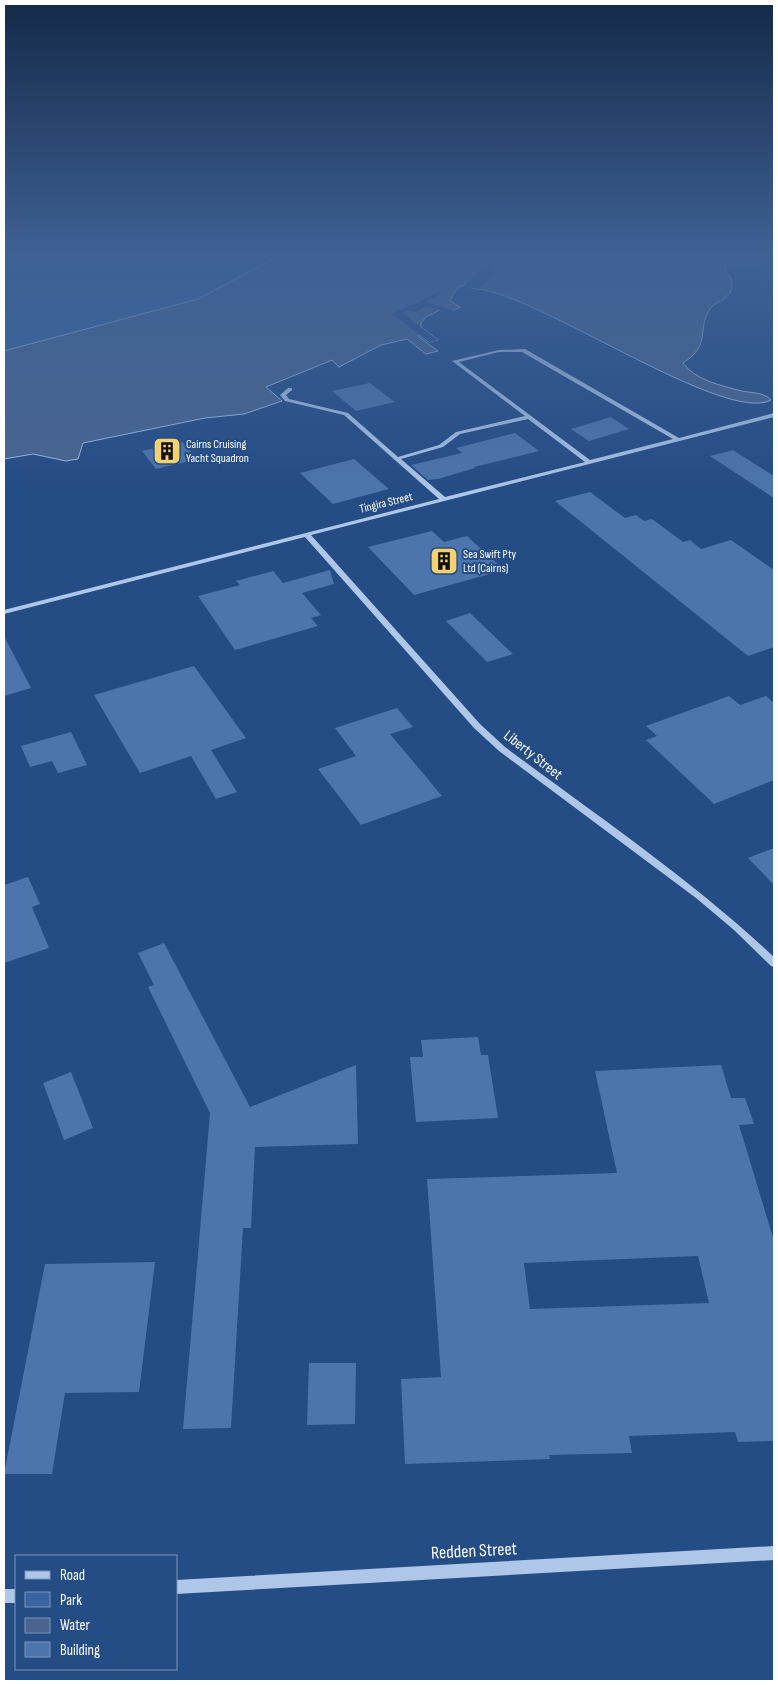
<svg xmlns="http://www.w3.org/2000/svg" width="778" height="1685" font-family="'Sofia Sans Condensed',sans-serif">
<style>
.green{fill:#3865a2}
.water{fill:#49658f;stroke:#a2c1e9}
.pier{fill:#244c85}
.building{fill:#4c75ad;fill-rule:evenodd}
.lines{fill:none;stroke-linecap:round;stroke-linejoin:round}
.minor{fill:#aec7e8;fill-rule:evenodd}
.labels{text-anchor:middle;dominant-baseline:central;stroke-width:4;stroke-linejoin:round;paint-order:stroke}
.far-poi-label{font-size:12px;fill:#fff;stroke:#244c85;text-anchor:start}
.far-street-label{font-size:12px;fill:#fff;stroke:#244c85}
.street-label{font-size:15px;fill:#fff;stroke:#244c85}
.near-street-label{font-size:18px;fill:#fff;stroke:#244c85}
</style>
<rect width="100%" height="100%" fill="#244c85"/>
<path class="green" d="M4 256H279L198 299 4 351Z
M730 256H774V273L726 265Z"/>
<path class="water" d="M279 256H730L725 270C731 276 734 283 731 291 727 300 715 302 710 309 696 331 712 344 683 363 695 380 722 386 742 391 751 393 764 392 771 400 725 425 538 294 477 289 470 288 465 285 461 286 456 289 452 296 450 301L460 307 454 310 444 308 426 317 421 323V327L438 340 429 342 419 335V337L438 351 426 354 407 339 381 345 339 367 332 360 266 387 282 401 244 414 205 418 83 443 78 459 66 461 33 454 4 459V351L198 299Z"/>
<path class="pier" d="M497 256H502L489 272 494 273 480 289 464 287 478 271 484 272Z
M439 292 442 293 425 302 454 310 443 311 426 306 416 312 409 310 402 313 438 340 429 342 392 314Z"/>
<path class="building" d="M370 383 395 402 356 411 332 391Z
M611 417 629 429 589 441 571 429Z
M515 433 539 451 474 467 475 468 438 479 428 480 411 465 462 453 456 448Z
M182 442 198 459 156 469 142 451Z
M733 450 774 476V498L710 456Z
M354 459 389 489 333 504 300 473Z
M590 492 625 518 636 515 644 521 652 519 683 542 690 540 701 549 731 540 774 570V647L748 656 555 501Z
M432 531 444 542 467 536 504 570 414 595 368 547Z
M330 570 334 584 302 593 321 615 311 618 318 626 235 650 198 596 240 585 236 581 273 571 283 583Z
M470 613 513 654 487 662 446 621Z
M4 636 31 688 4 696Z
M194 666 246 738 211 750 237 792 216 799 191 756 140 773 94 695Z
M729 696 740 705 766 696 774 703V780L714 804 646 740 657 736 646 726Z
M397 708 413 727 390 734 442 796 361 825 318 769 356 756 335 728Z
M71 732 87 765 58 773 52 761 30 767 21 746Z
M774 848V885L748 858Z
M28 877 40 904 32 907 49 948 4 963V885Z
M164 943 250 1107 356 1065 358 1144 255 1147 251 1228H243L231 1428 183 1429 210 1113 148 987 154 985 138 953Z
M478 1037 481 1055H488L498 1118 416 1122 410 1057H423L421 1040Z
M721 1065 731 1098H745L754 1124 739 1125 774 1241V1441L738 1442 735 1432 629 1436 632 1453 549 1455 550 1459 405 1464 401 1379 441 1377 427 1179 617 1173 595 1071ZM698 1256 709 1303 530 1309 524 1263Z
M71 1072 93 1128 64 1140 43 1083Z
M155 1262 139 1392 65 1393 52 1474H4L45 1264Z
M309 1363H356L355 1424 307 1425Z"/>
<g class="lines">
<path class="minor" d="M525 349 679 438 774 413V417L311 535 480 724 505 747C596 815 691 879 774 957V967L771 966 734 930 696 898 499 751 474 728 305 537 4 614V610L439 499 344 415 285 401 280 395 288 388H292V390L286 395 289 399 348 413 398 457 439 445 456 432 525 416 452 361 499 350ZM499 352H522L673 439 590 460 459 362ZM528 419 585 462 445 497 401 459 443 447 460 434Z
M774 1546V1560L176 1594V1580Z
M4 1589H16V1603H4Z"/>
</g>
<linearGradient id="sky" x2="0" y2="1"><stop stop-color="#142a49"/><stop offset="0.52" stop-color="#3f6194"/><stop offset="1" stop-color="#3f6194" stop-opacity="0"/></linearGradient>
<rect width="778" height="492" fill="url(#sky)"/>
<defs>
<symbol id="building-square" viewBox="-11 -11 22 22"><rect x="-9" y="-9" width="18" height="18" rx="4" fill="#f3d171" stroke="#244c85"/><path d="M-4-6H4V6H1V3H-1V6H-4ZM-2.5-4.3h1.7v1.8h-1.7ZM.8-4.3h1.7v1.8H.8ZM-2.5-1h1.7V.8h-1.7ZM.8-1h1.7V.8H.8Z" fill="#111"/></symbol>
</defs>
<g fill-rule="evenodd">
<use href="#building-square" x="151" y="435" width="32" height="32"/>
<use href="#building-square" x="428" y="545" width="32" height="32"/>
</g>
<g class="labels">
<g class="far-poi-label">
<text x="186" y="444">Cairns Cruising<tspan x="186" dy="14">Yacht Squadron</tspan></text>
<text x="463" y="554">Sea Swift Pty<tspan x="463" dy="14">Ltd (Cairns)</tspan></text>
</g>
<g class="far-street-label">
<text transform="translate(386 503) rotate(-14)">Tingira Street</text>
</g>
<g class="street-label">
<text transform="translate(533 755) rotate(38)">Liberty Street</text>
</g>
<g class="near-street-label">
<text transform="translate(474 1551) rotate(-3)">Redden Street</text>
</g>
</g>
<rect width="778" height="1685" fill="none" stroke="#ffffff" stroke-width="10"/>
<rect x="15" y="1555" width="162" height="115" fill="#244c85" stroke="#7c94b6"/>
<rect x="25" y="1571" width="25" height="8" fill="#aec7e8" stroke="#7c94b6"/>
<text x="60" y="1580" font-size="15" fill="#ffffff">Road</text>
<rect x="25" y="1592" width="25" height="15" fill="#3865a2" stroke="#7c94b6"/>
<text x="60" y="1605" font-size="15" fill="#ffffff">Park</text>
<rect x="25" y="1618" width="25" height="15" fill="#49658f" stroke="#7c94b6"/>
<text x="60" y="1630" font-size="15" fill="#ffffff">Water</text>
<rect x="25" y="1642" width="25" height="15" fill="#4c75ad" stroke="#7c94b6"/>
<text x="60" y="1655" font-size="15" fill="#ffffff">Building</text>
</svg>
